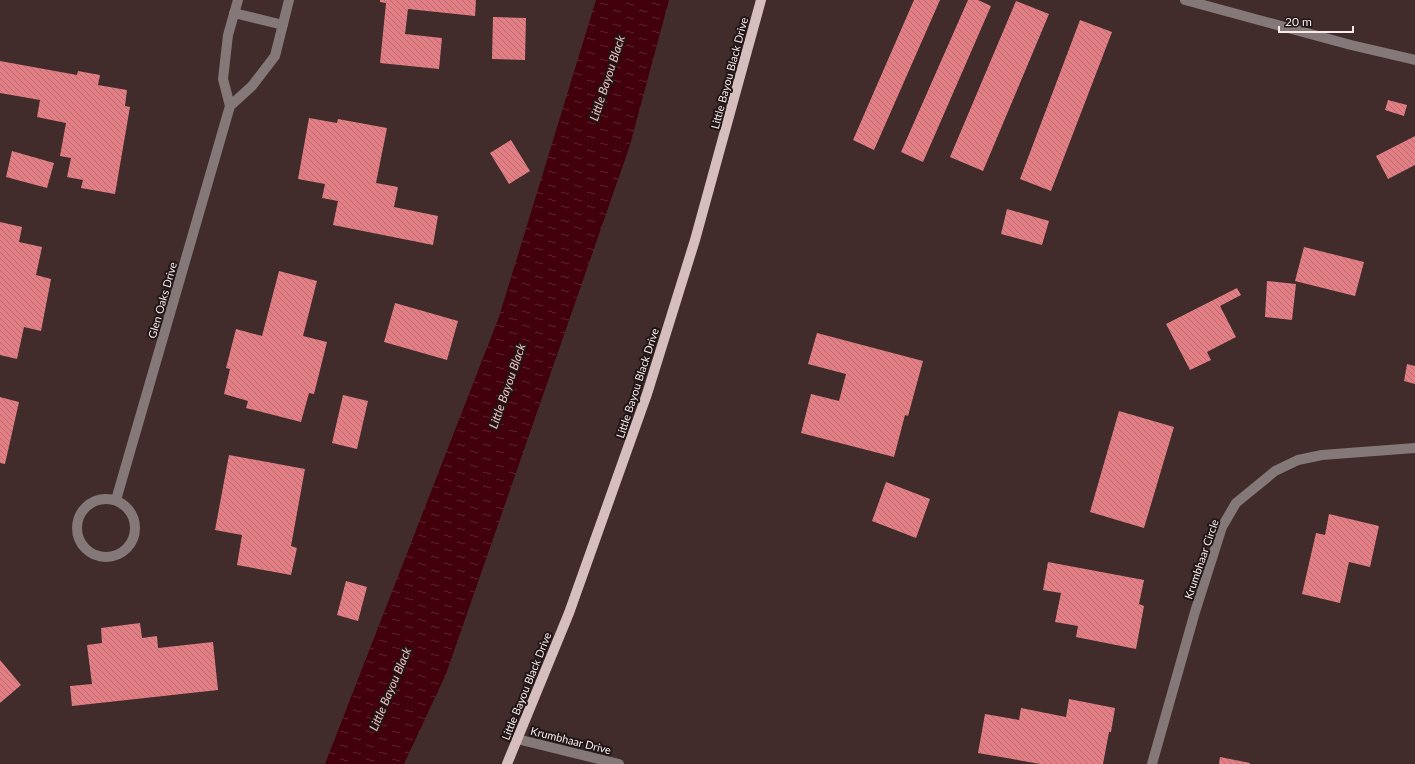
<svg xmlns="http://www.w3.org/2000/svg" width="1415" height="764" font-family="Lato,sans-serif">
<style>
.water{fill:url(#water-ripples)}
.building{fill:url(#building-back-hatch)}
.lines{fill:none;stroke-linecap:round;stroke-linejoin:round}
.minor{stroke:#847878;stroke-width:10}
.major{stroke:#d6bebe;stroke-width:10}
.labels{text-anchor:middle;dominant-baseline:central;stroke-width:4;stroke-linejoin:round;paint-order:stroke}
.street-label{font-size:11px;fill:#faebeb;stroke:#201617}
.water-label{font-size:12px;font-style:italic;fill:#f7c1c2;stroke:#201617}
</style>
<defs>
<pattern id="water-ripples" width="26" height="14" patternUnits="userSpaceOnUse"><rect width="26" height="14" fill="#42000c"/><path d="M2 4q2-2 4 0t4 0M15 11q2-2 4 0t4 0" fill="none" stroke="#5e2530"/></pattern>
<pattern id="building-back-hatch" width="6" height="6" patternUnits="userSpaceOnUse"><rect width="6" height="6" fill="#e37f84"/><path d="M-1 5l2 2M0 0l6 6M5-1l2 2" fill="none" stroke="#b56e71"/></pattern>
</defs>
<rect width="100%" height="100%" fill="#412b2b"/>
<path class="water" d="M596 0H669L630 145 446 674 404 764H325L499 317Z"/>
<path class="building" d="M380 0H476L475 16 408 9 405 34 442 38 439 69 380 63 386 3 380 2Z
M914 0H940L874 150 853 140Z
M968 0H978L991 6 923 162 901 152Z
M1016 1 1049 14 983 171 950 157Z
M493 17 526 18 525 60 492 59Z
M1080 20 1112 32 1051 191 1020 179Z
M0 61 77 75 78 71 100 75 98 85 127 90 125 106 130 107 115 194 81 188 83 180 67 177 71 158 60 156 66 123 37 117 40 100 0 93Z
M1388 100 1407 105 1404 116 1385 110Z
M309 118 337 123 338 119 387 128 376 183 398 187 394 207 438 216 433 245 333 225 338 201 322 198 325 184 298 179Z
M1415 136V165L1388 179 1376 156Z
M511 140 530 171 509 184 490 153Z
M12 151 54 163 47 188 6 177Z
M1007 209 1049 221 1042 245 1001 234Z
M0 222 22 227 19 242 42 247 36 275 51 279 41 331 24 327 17 359 0 355Z
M1304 247 1364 262 1355 296 1295 281Z
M279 271 317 281 303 336 327 342 314 394 309 393 301 422 246 408 248 401 224 394 230 369 226 368 236 329 262 336Z
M1267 281 1296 284 1292 320 1265 317Z
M1237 288 1241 295 1220 306 1236 337 1207 352 1211 360 1190 370 1166 324Z
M395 303 458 321 447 360 384 342Z
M817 333 923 361 908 416 905 415 894 457 801 433 811 394 839 401 846 374 808 364Z
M1407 364 1415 366V384L1404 381Z
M343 395 368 401 357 449 332 443Z
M0 397 19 402 5 464 0 463Z
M1119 411 1174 427 1144 528 1090 512Z
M229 455 305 469 291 546 297 548 291 575 237 565 242 535 215 530Z
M886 482 930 499 916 538 872 521Z
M1329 514 1379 526 1370 567 1349 562 1340 603 1302 594 1316 533 1325 535Z
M1048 562 1144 580 1139 604 1144 606 1136 649 1076 637 1078 626 1055 622 1061 593 1043 590Z
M346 581 367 587 358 621 337 615Z
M140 623 142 638 157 636 158 648 213 642 218 690 72 706 70 686 92 684 87 645 102 643 101 628Z
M0 660 21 685 0 703Z
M1069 699 1115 708 1111 732H1109L1103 764H1040L978 753 985 714 1019 720 1021 708 1066 717Z
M1220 757 1250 763V764H1219Z"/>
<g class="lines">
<path class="minor" d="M1185 0 1351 45 1415 60
M234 13 283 25
M230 106 252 86 275 56 289 0
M77 528a29 29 0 1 1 58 0a29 29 0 1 1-58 0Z
M116 500 230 106 223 79 228 35 238 0
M517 739 619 764
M1152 764 1195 612 1222 527 1236 503 1275 471 1298 460 1322 455 1415 448"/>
<path class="major" d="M507 764 569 613 647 394 695 240 761 0"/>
</g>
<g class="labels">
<g class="street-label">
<text transform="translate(729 73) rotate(-75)">Little Bayou Black Drive</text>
<text transform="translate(162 300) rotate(-74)">Glen Oaks Drive</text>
<text transform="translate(637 383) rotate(-72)">Little Bayou Black Drive</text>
<text transform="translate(1201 559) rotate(-71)">Krumbhaar Circle</text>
<text transform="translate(526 686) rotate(-68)">Little Bayou Black Drive</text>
<text transform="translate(571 740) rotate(14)">Krumbhaar Drive</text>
</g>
<g class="water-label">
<text transform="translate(607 78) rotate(-72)">Little Bayou Black</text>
<text transform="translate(507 386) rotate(-71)">Little Bayou Black</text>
<text transform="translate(390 689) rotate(-67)">Little Bayou Black</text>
</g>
</g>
<path d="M1279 26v6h74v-6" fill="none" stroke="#faebeb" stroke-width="2"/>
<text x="1285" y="26" font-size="12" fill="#faebeb" stroke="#201617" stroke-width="3" paint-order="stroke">20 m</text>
</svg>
